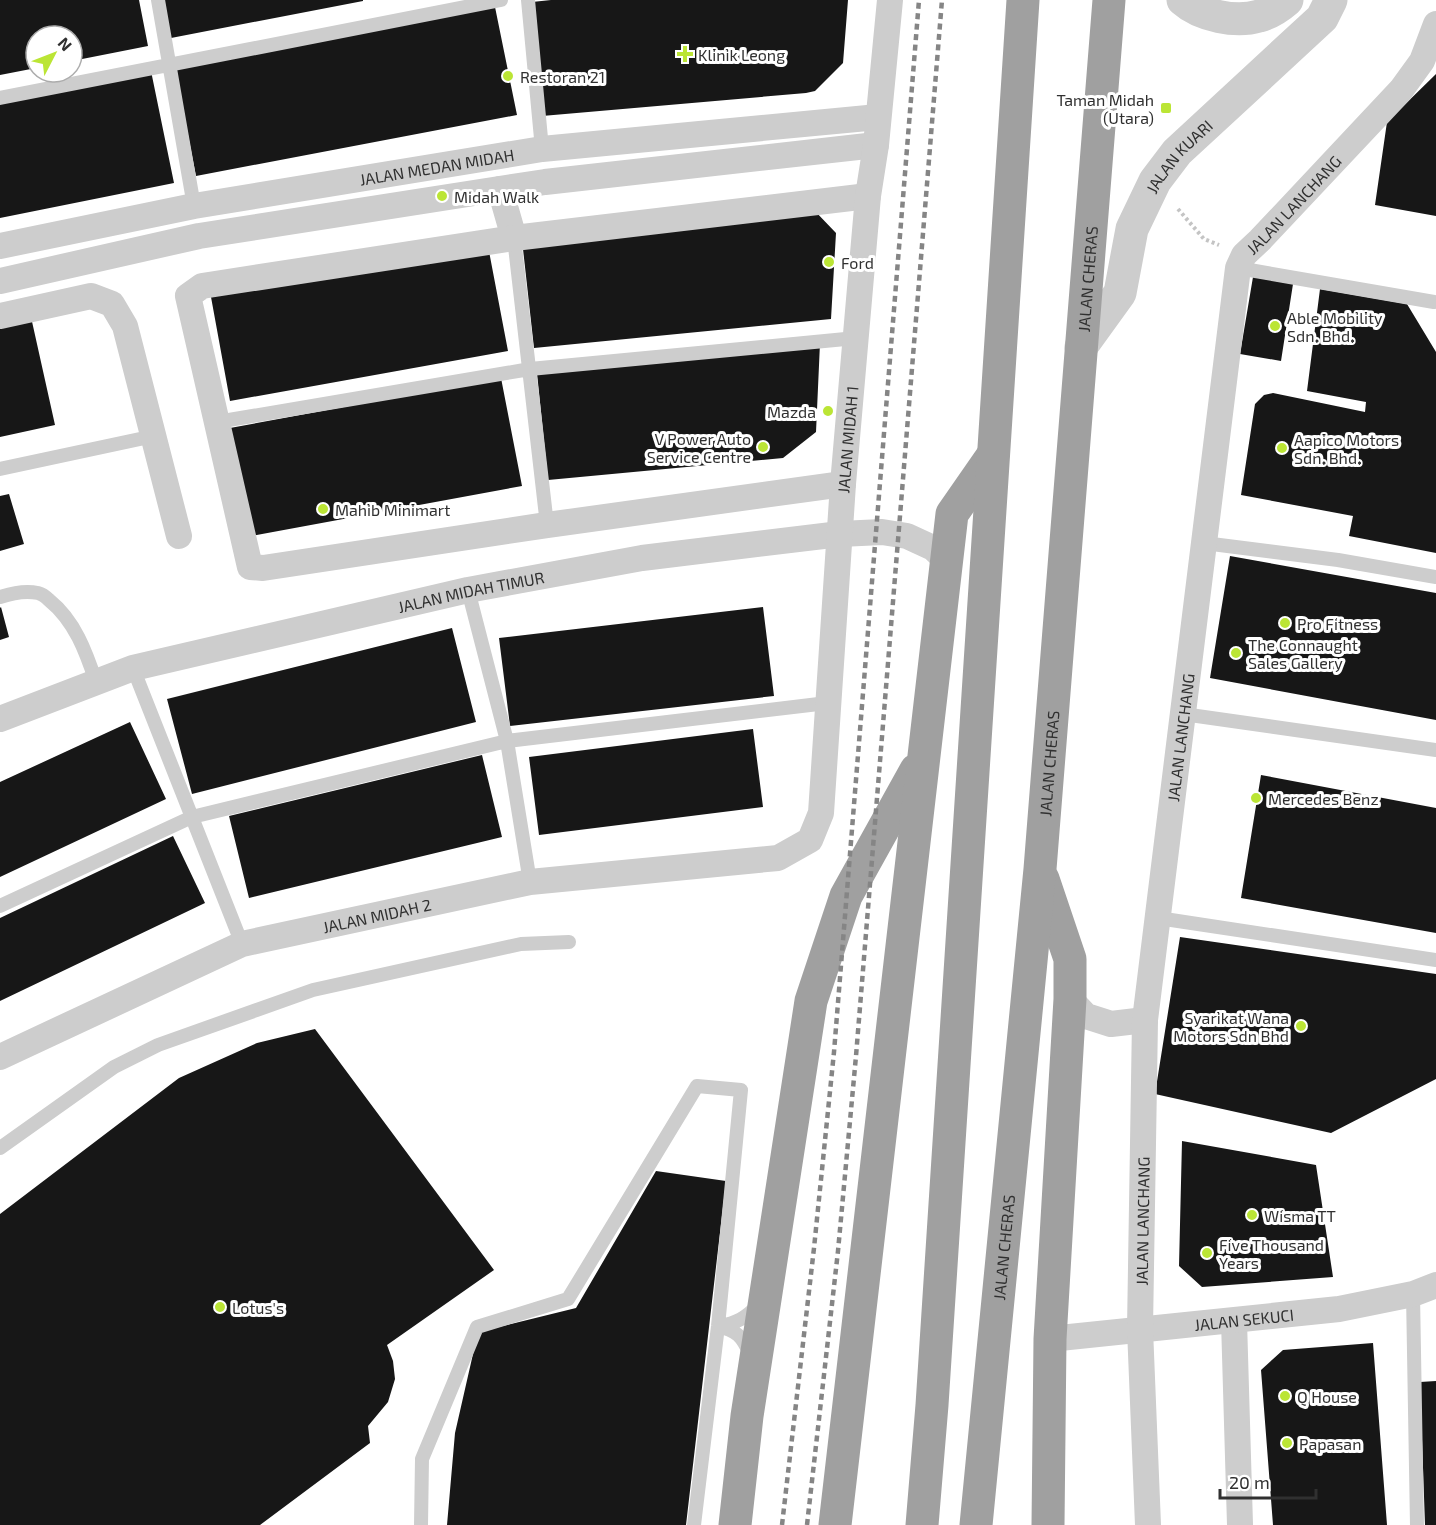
<svg xmlns="http://www.w3.org/2000/svg" width="1436" height="1525" font-family="'Exo 2',sans-serif">
<style>
.building{fill:#171717}
.lines{fill:none;stroke-linecap:round;stroke-linejoin:round}
.path{stroke:#c4c4c4;stroke-width:4;stroke-dasharray:3 3;stroke-linecap:butt}
.service{stroke:#cdcdcd;stroke-width:14}
.minor{stroke:#cdcdcd;stroke-width:26}
.tertiary{stroke:#cdcdcd;stroke-width:33}
.trunk{stroke:#a0a0a0;stroke-width:33}
.rail{stroke:#858585;stroke-width:4.5;stroke-dasharray:6 4.5;stroke-linecap:butt}
.poi-dot{fill:#bbe535;stroke:#fff;stroke-width:2}
.labels{text-anchor:middle;dominant-baseline:central;stroke-width:6;stroke-linejoin:round;paint-order:stroke}
.poi-label{font-size:16px;fill:#303030;stroke:#fff;text-anchor:start}
.street-label{font-size:16px;fill:#303030;stroke:#fff}
</style>
<rect width="100%" height="100%" fill="#fff"/>
<path class="building" d="M0 0H139L148 46 72 61V36H36V68L0 75Z
M164 0H363V1L171 38Z
M551 0H848L843 63 815 91 806 93 542 116 532 2Z
M495 7 517 115 196 176 175 68Z
M151 71 174 183 0 218V101Z
M1436 74V216L1375 205 1387 122Z
M813 209 836 233 831 319 534 348 522 240Z
M488 246 508 351 230 401 211 297Z
M1253 277 1293 284 1281 361 1240 354Z
M1320 289 1407 304 1436 352V553L1349 536 1353 516 1241 495 1255 404 1264 395 1273 393 1365 412 1366 402 1307 391Z
M31 317 55 425 0 437V324Z
M820 343 816 432 783 458 548 480 537 373Z
M501 378 522 486 251 536 230 428Z
M9 494 24 544 0 551V496Z
M1230 556 1436 593V720L1210 678Z
M1 607 9 637 0 640V608Z
M763 607 774 696 510 726 499 638Z
M452 628 476 722 192 794 167 699Z
M130 722 166 799 0 877V782Z
M753 729 763 807 539 835 529 757Z
M482 755 502 837 249 898 229 816Z
M1261 775 1436 808V933L1241 898Z
M173 836 205 903 0 1001V918Z
M1180 937 1436 974V1079L1331 1133 1155 1094Z
M315 1029 494 1270 387 1345 393 1361 395 1379 388 1402 368 1426 370 1443 260 1525H0V1214L179 1078 257 1043Z
M1182 1141 1316 1165 1333 1277 1202 1287 1179 1266Z
M656 1171 726 1181 686 1525H447L455 1433 478 1332 576 1308Z
M1373 1343 1387 1525H1273L1261 1370 1283 1350Z
M1436 1381V1525H1425L1420 1382Z"/>
<g class="lines">
<path class="path" d="M1178 209 1204 239 1219 245"/>
<path class="service" d="M158 0 194 206
M528 0 542 149
M0 98 501 0
M514 238 547 525
M1238 268 1434 302
M217 422 530 369 856 338
M0 469 154 436
M1204 543 1338 560 1436 577
M468 590 507 741 530 882
M0 597C12 593 24 590 38 593 42 594 46 597 49 600 75 621 86 652 96 682
M133 668 242 944
M1183 714 1436 750
M0 906 192 817 507 741 827 703
M1158 918 1436 960
M0 1148 114 1067 158 1045 313 990 521 944 569 942
M1413 1294 1417 1525
M718 1326C737 1331 742 1336 750 1354
M720 1326C736 1323 746 1318 757 1306
M421 1525 422 1459 477 1327 568 1299 697 1086 741 1090 718 1326 694 1525"/>
<g class="minor">
<path d="M500 189 514 238"/>
<path id="s1" d="M0 246 194 206 542 149 878 117"/>
<path d="M0 281 199 236 545 182 876 145"/>
<path d="M0 316 91 296 112 304 125 326 179 536"/>
<path d="M843 484 547 525 263 568 250 567 188 296 202 286 514 238 868 196"/>
<path id="s2" d="M0 719 133 668 468 590 642 558 840 534 882 532 907 536 933 548 948 562"/>
<path d="M1070 999 1086 1016 1111 1024 1145 1020"/>
<path id="s3" d="M0 1057 242 944 530 882 778 858 810 840 821 813 843 484 868 196 876 145 890 0"/>
<path d="M1234 1321 1240 1525"/>
<path id="s4" d="M1050 1339 1339 1309 1413 1294 1436 1285"/>
<path id="s5" d="M1148 1525 1140 1329 1145 1020 1238 268 1244 255 1260 240 1401 90 1422 61 1436 24"/>
</g>
<g class="tertiary">
<path d="M1183 0C1201 16 1236 23 1259 16 1270 13 1279 7 1287 0"/>
<path id="s6" d="M1081 347 1120 293 1132 229 1155 181 1177 152 1322 18 1331 0"/>
</g>
<g class="trunk">
<path d="M1043 879 1070 959V999L1050 1339 1048 1525"/>
<path d="M735 1525 747 1416 811 1001 846 896 916 770"/>
<path d="M835 1525 952 514 993 455"/>
<path d="M922 1525 932 1405 1023 0"/>
<path id="s7" d="M976 1525 1040 869 1109 0"/>
</g>
<path class="rail" d="M782 1525 814 1248 834 1052 919 0
M807 1525 838 1251 856 1056 942 0"/>
</g>
<g class="poi-dot">
<path d="M682 45h6v6h6v6h-6v6h-6v-6h-6v-6h6z"/>
<circle cx="508" cy="76" r="6"/>
<rect x="1160" y="102" width="12" height="12" rx="3"/>
<circle cx="442" cy="196" r="6"/>
<circle cx="829" cy="262" r="6"/>
<circle cx="1275" cy="326" r="6"/>
<circle cx="828" cy="411" r="6"/>
<circle cx="763" cy="447" r="6"/>
<circle cx="1282" cy="448" r="6"/>
<circle cx="323" cy="509" r="6"/>
<circle cx="1285" cy="623" r="6"/>
<circle cx="1236" cy="653" r="6"/>
<circle cx="1256" cy="798" r="6"/>
<circle cx="1301" cy="1026" r="6"/>
<circle cx="1252" cy="1215" r="6"/>
<circle cx="1207" cy="1253" r="6"/>
<circle cx="220" cy="1307" r="6"/>
<circle cx="1285" cy="1396" r="6"/>
<circle cx="1287" cy="1443" r="6"/>
</g>
<g class="labels">
<g class="poi-label">
<text x="698" y="54">Klinik Leong</text>
<text x="520" y="76">Restoran 21</text>
<text x="1154" y="99" text-anchor="end">Taman Midah<tspan x="1154" dy="18">(Utara)</tspan></text>
<text x="454" y="196">Midah Walk</text>
<text x="841" y="262">Ford</text>
<text x="1287" y="317">Able Mobility<tspan x="1287" dy="18">Sdn. Bhd.</tspan></text>
<text x="816" y="411" text-anchor="end">Mazda</text>
<text x="751" y="438" text-anchor="end">V Power Auto<tspan x="751" dy="18">Service Centre</tspan></text>
<text x="1294" y="439">Aapico Motors<tspan x="1294" dy="18">Sdn. Bhd.</tspan></text>
<text x="335" y="509">Mahib Minimart</text>
<text x="1297" y="623">Pro Fitness</text>
<text x="1248" y="644">The Connaught<tspan x="1248" dy="18">Sales Gallery</tspan></text>
<text x="1268" y="798">Mercedes Benz</text>
<text x="1289" y="1017" text-anchor="end">Syarikat Wana<tspan x="1289" dy="18">Motors Sdn Bhd</tspan></text>
<text x="1264" y="1215">Wisma TT</text>
<text x="1219" y="1244">Five Thousand<tspan x="1219" dy="18">Years</tspan></text>
<text x="232" y="1307">Lotus's</text>
<text x="1297" y="1396">Q House</text>
<text x="1299" y="1443">Papasan</text>
</g>
<g class="street-label">
<text stroke="none"><textPath href="#s6" startOffset="219">JALAN KUARI</textPath></text>
<text stroke="none"><textPath href="#s1" startOffset="444">JALAN MEDAN MIDAH</textPath></text>
<text stroke="none"><textPath href="#s5" startOffset="1348">JALAN LANCHANG</textPath></text>
<text stroke="none"><textPath href="#s7" startOffset="1251">JALAN CHERAS</textPath></text>
<text stroke="none"><textPath href="#s3" startOffset="1251">JALAN MIDAH 1</textPath></text>
<text stroke="none"><textPath href="#s2" startOffset="489">JALAN MIDAH TIMUR</textPath></text>
<text stroke="none"><textPath href="#s5" startOffset="790">JALAN LANCHANG</textPath></text>
<text stroke="none"><textPath href="#s7" startOffset="765">JALAN CHERAS</textPath></text>
<text stroke="none"><textPath href="#s3" startOffset="405">JALAN MIDAH 2</textPath></text>
<text stroke="none"><textPath href="#s5" startOffset="304">JALAN LANCHANG</textPath></text>
<text stroke="none"><textPath href="#s7" startOffset="279">JALAN CHERAS</textPath></text>
<text stroke="none"><textPath href="#s4" startOffset="195">JALAN SEKUCI</textPath></text>
</g>
</g>
<g transform="translate(54 54) rotate(48)"><circle r="28" fill="#ffffff" stroke="#acacac" stroke-width="1.5"/>
<path d="M0-4.5L10 22L0 15L-10 22Z" fill="#bbe535"/>
<text y="-9" font-size="16" font-weight="bold" text-anchor="middle" fill="#303030">N</text>
</g>
<path d="M1220 1489v9h96v-9" fill="none" stroke="#303030" stroke-width="3"/>
<text x="1229" y="1489" font-size="18" fill="#303030" stroke="#ffffff" stroke-width="4.5" paint-order="stroke">20 m</text>
</svg>
